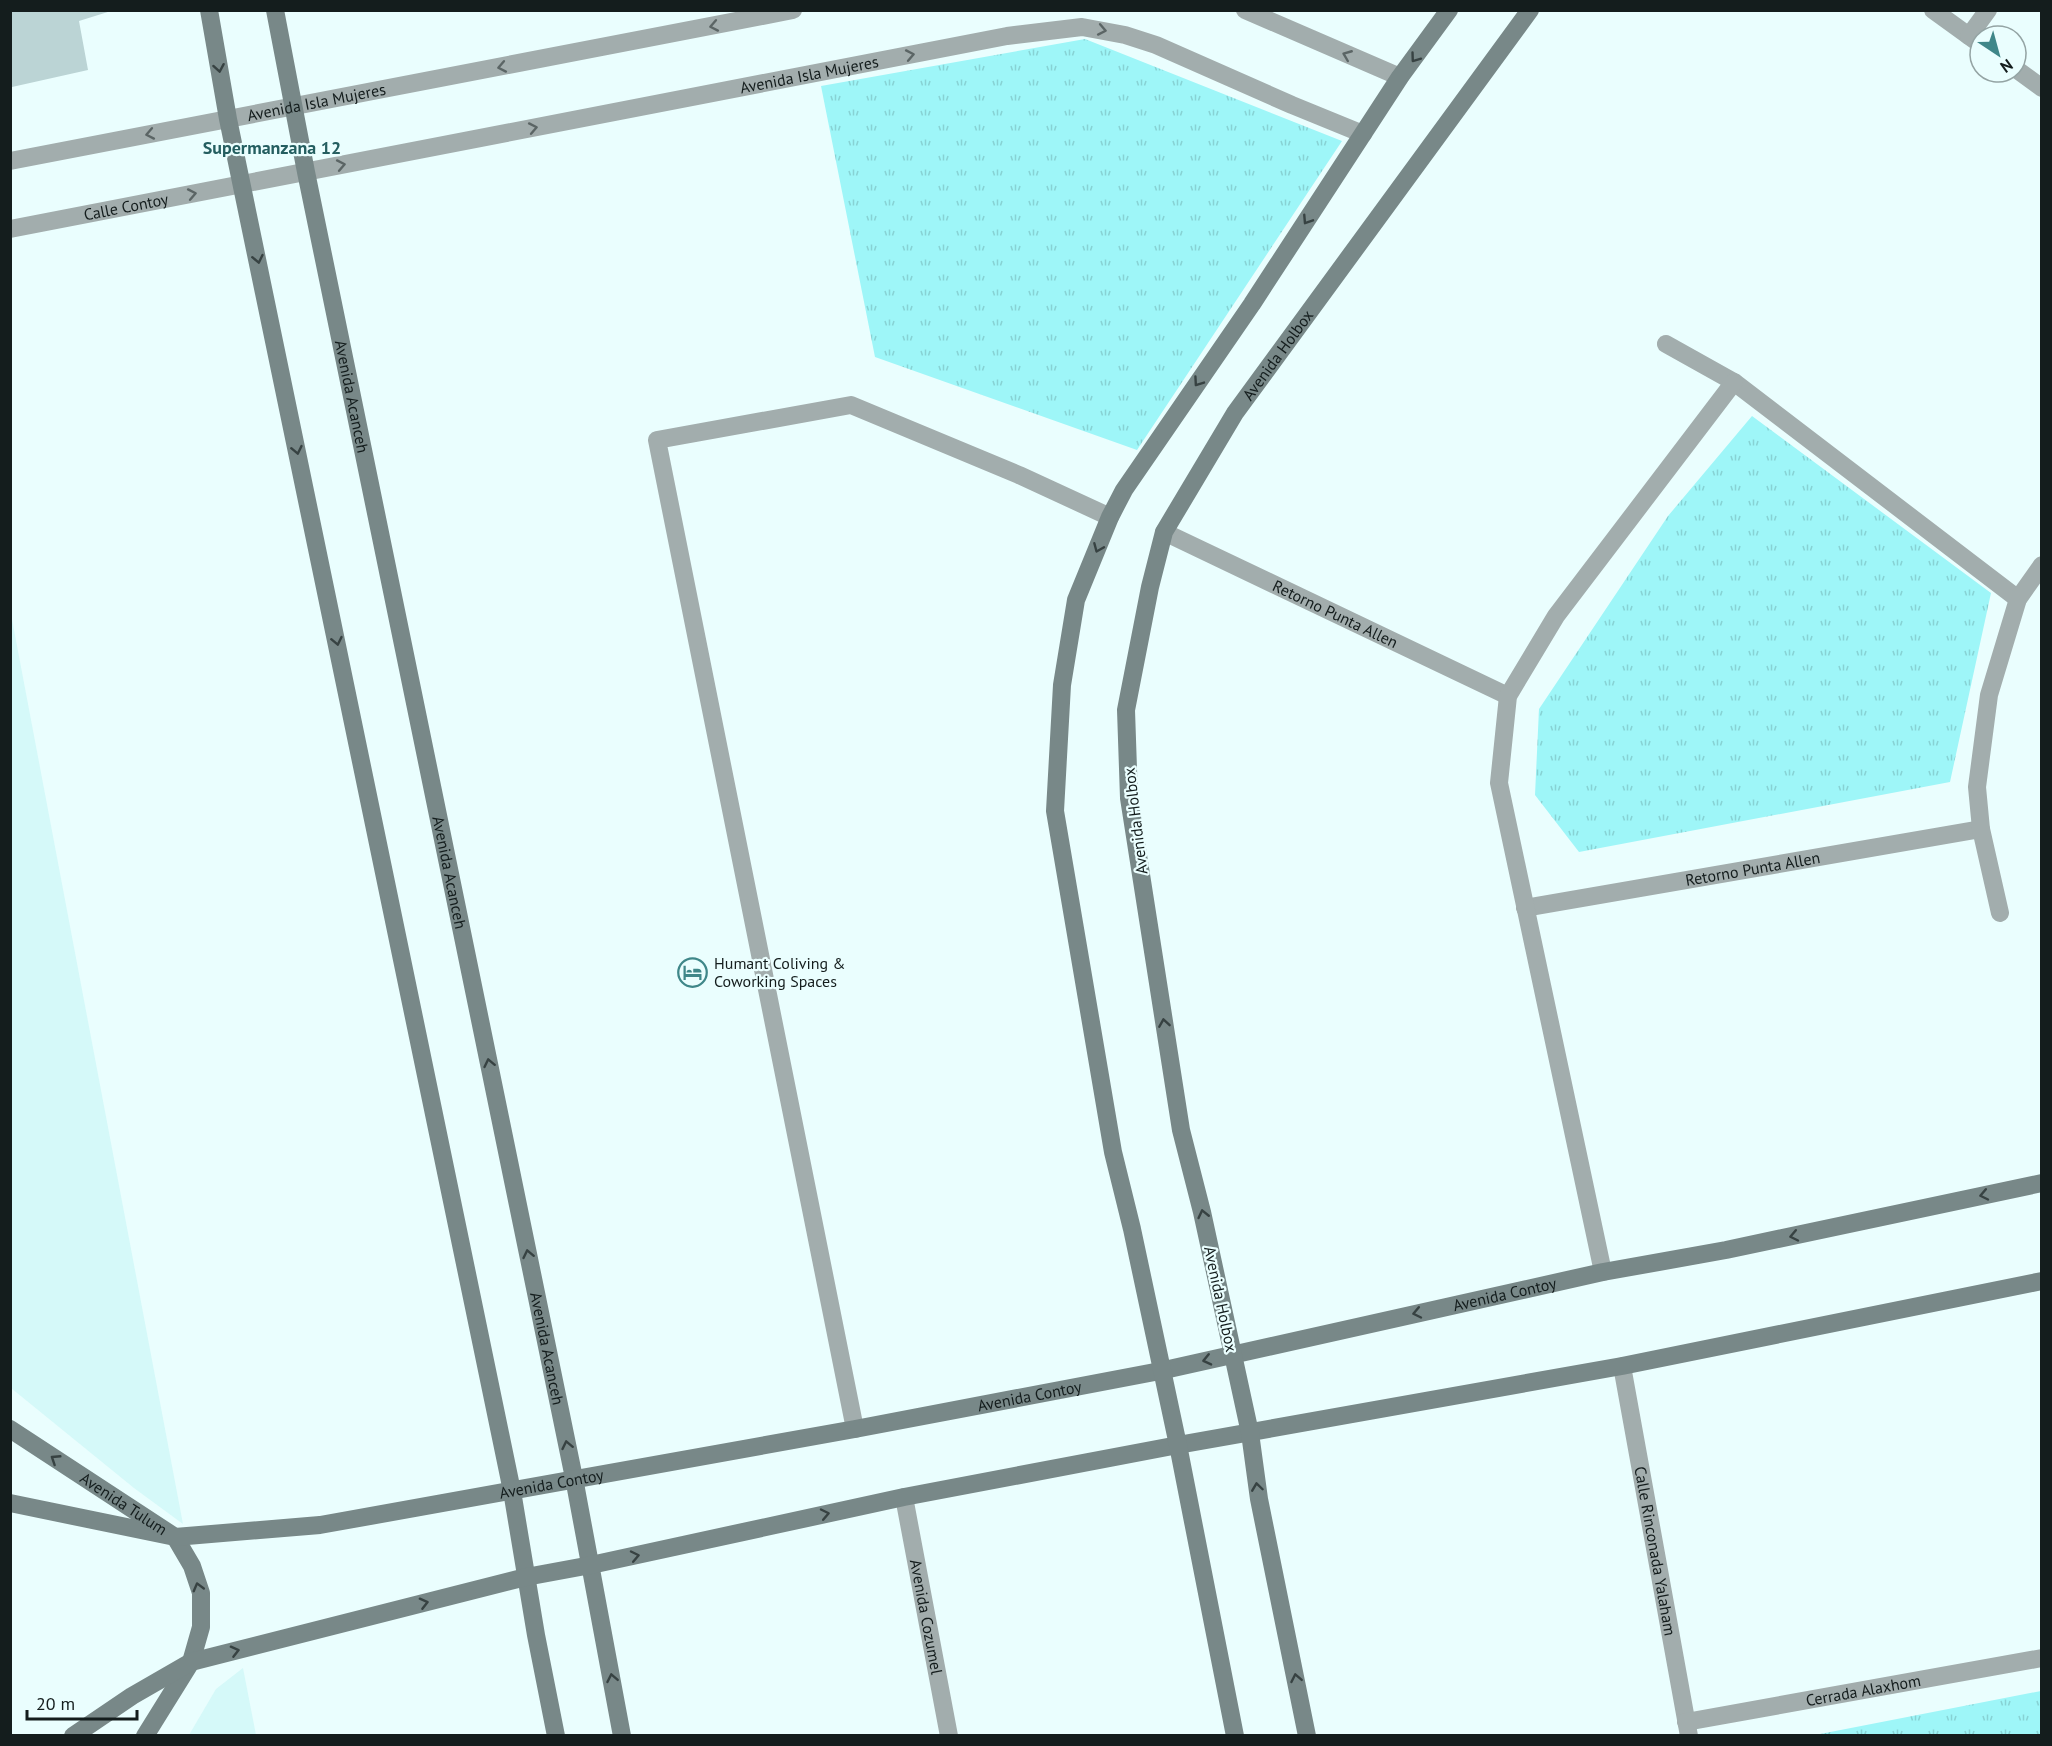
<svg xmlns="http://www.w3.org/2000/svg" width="2052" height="1746" font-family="'PT Sans',sans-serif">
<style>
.built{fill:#d5f9f9}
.park{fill:url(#park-tufts)}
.building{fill:#bbd4d5}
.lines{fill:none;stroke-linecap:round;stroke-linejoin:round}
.street{stroke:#a2adad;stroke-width:18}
.secondary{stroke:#788888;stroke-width:18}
.oneway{stroke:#5b6565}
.oneway2{stroke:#374242}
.labels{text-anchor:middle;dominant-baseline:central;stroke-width:4.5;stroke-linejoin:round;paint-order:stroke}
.street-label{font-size:16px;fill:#141d1d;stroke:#eafefe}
.poi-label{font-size:16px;fill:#141d1d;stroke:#eafefe;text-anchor:start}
.neighbourhood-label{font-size:18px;font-weight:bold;fill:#245e60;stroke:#eafefe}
</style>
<defs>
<pattern id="park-tufts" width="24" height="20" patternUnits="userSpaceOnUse" patternTransform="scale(1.5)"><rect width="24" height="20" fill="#9ef6f8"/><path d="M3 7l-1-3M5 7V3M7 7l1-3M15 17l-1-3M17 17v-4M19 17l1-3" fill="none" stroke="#87d2d4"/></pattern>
</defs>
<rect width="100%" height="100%" fill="#eafefe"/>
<path class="built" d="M10 614H11L183 1524 134 1488 11 1388Z
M243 1668 256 1735H189L216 1689Z"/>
<path class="park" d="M1085 39 1342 141 1137 450 875 357 821 86Z
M1752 416 1991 593 1950 782 1579 852 1535 795 1539 709 1668 516Z
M2041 1691V1735H1815Z"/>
<path class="building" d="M10 10H111V11L79 21 88 70 12 87Z"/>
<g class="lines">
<g class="street">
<path d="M1245 10 1400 77"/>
<path d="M1933 10 1980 44"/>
<path d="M1969 36 1988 10"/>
<path d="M2016 69 2042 88"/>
<path id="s1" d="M10 161 793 10"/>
<path id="s2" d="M10 229 1007 36 1082 27 1125 35 1156 45 1292 105 1363 134"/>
<path d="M1666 344 1734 382 2018 599"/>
<path id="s3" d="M1164 532 1508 696"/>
<path id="s4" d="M1525 908 1981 829"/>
<path d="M2000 913 1981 829 1977 787 1989 695 2018 599 2042 565"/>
<path d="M1603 1272 1499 783 1508 696 1556 616 1734 382"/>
<path id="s5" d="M1622 1366 1689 1736"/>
<path d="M855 1429 657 440 851 405 1019 475 1110 517"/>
<path id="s6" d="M904 1497 949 1736"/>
<path id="s7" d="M1686 1722 2042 1658"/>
</g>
<g class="secondary">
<path d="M209 10 228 119 512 1491 536 1635 556 1736"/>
<path id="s8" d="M275 10 306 172 574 1478 622 1736"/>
<path id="s9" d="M10 1429 175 1537 192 1566 201 1593V1627L191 1662 145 1736"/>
<path id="s10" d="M10 1503 175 1537 320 1525 855 1429 1160 1371 1603 1272 1726 1250 2042 1183"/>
<path d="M73 1736 132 1696 191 1662 526 1577 591 1565 904 1497 1178 1445 1622 1366 2042 1281"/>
<path d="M1235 1736 1178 1445 1132 1229 1113 1152 1055 811 1062 685 1076 600 1110 517 1124 490 1252 304 1400 77 1449 10"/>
<path id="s11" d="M1307 1736 1259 1499 1250 1433 1202 1212 1181 1130 1129 798 1126 710 1150 587 1164 532 1235 413 1530 10"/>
</g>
</g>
<defs><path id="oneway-chevron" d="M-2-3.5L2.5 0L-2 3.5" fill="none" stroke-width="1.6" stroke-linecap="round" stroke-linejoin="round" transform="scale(1.5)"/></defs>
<g class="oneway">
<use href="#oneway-chevron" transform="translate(714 26) rotate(169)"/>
<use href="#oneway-chevron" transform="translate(1102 30) rotate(11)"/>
<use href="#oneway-chevron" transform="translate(910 55) rotate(-11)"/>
<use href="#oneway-chevron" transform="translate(1347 55) rotate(-158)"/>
<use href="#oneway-chevron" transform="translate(502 67) rotate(169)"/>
<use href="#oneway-chevron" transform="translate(533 128) rotate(-11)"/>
<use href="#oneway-chevron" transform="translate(150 134) rotate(169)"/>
<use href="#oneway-chevron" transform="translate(341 165) rotate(-11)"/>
<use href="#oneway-chevron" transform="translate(192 194) rotate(-11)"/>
</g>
<g class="oneway2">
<use href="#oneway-chevron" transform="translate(1415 58) rotate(126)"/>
<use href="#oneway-chevron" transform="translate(219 68) rotate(80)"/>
<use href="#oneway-chevron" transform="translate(1307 220) rotate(123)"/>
<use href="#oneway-chevron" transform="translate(258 259) rotate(78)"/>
<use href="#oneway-chevron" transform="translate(1198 382) rotate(125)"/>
<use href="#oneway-chevron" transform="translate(297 450) rotate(78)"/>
<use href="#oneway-chevron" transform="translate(1098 548) rotate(113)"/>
<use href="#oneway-chevron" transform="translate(337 641) rotate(78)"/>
<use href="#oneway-chevron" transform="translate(1164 1023) rotate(-99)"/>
<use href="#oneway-chevron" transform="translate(489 1063) rotate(-102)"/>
<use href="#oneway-chevron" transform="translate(1984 1195) rotate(168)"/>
<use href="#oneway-chevron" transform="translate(1203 1214) rotate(-103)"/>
<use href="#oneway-chevron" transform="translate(1794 1236) rotate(168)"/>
<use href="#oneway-chevron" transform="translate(528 1254) rotate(-102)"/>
<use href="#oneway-chevron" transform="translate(1417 1313) rotate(168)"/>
<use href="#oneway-chevron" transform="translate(1207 1360) rotate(167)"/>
<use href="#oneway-chevron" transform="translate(567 1445) rotate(-102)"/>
<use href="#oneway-chevron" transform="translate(55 1459) rotate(-147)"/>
<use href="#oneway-chevron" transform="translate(1257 1487) rotate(-98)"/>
<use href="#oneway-chevron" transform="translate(825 1514) rotate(-12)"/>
<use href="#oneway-chevron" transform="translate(635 1556) rotate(-12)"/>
<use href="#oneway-chevron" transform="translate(198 1587) rotate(-105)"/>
<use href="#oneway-chevron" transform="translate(424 1603) rotate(-14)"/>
<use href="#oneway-chevron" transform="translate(235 1651) rotate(-14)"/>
<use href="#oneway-chevron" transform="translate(612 1678) rotate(-101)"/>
<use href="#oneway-chevron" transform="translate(1296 1678) rotate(-101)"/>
</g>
<defs>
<symbol id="hotel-ring" viewBox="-11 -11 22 22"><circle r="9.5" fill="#eafefe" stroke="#3f8789" stroke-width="1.5"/><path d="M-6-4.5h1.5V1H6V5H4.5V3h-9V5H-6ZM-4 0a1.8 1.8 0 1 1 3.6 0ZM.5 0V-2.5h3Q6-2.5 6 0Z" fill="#3f8789"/></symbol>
</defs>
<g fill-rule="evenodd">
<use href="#hotel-ring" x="676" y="956" width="33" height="33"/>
</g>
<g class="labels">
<g class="street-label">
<text stroke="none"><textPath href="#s2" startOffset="814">Avenida Isla Mujeres</textPath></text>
<text stroke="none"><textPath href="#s1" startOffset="312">Avenida Isla Mujeres</textPath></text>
<text stroke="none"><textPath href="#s2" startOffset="118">Calle Contoy</textPath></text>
<text stroke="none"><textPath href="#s11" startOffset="1436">Avenida Holbox</textPath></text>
<text stroke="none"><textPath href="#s8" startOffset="394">Avenida Acanceh</textPath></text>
<text stroke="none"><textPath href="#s3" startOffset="190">Retorno Punta Allen</textPath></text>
<text transform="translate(1135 821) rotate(-97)">Avenida Holbox</text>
<text stroke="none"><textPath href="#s4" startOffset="231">Retorno Punta Allen</textPath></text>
<text stroke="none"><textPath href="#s8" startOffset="880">Avenida Acanceh</textPath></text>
<text stroke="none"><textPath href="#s10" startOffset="1521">Avenida Contoy</textPath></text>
<text transform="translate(1221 1299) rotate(78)">Avenida Holbox</text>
<text stroke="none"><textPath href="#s8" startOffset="1366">Avenida Acanceh</textPath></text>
<text stroke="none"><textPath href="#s10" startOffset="1035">Avenida Contoy</textPath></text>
<text stroke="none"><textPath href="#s10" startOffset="549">Avenida Contoy</textPath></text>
<text stroke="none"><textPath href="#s9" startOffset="136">Avenida Tulum</textPath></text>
<text stroke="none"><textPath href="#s5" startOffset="188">Calle Rinconada Yalaham</textPath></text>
<text stroke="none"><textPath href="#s6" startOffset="122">Avenida Cozumel</textPath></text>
<text stroke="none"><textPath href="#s7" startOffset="180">Cerrada Alaxhom</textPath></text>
</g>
<g class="poi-label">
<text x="714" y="963">Humant Coliving &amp;<tspan x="714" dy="18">Coworking Spaces</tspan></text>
</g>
<g class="neighbourhood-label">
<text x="272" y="147">Supermanzana 12</text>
</g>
</g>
<rect width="2052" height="1746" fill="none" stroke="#141d1d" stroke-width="24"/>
<g transform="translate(1998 54) rotate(144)"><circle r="28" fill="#eafefe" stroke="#94a4a4" stroke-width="1.5"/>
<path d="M0-4.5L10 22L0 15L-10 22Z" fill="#3f8789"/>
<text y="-9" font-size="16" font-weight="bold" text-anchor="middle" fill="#141d1d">N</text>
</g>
<path d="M27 1710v9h110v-9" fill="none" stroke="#141d1d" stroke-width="3"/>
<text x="36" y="1710" font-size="18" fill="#141d1d" stroke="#eafefe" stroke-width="4.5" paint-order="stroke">20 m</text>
</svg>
